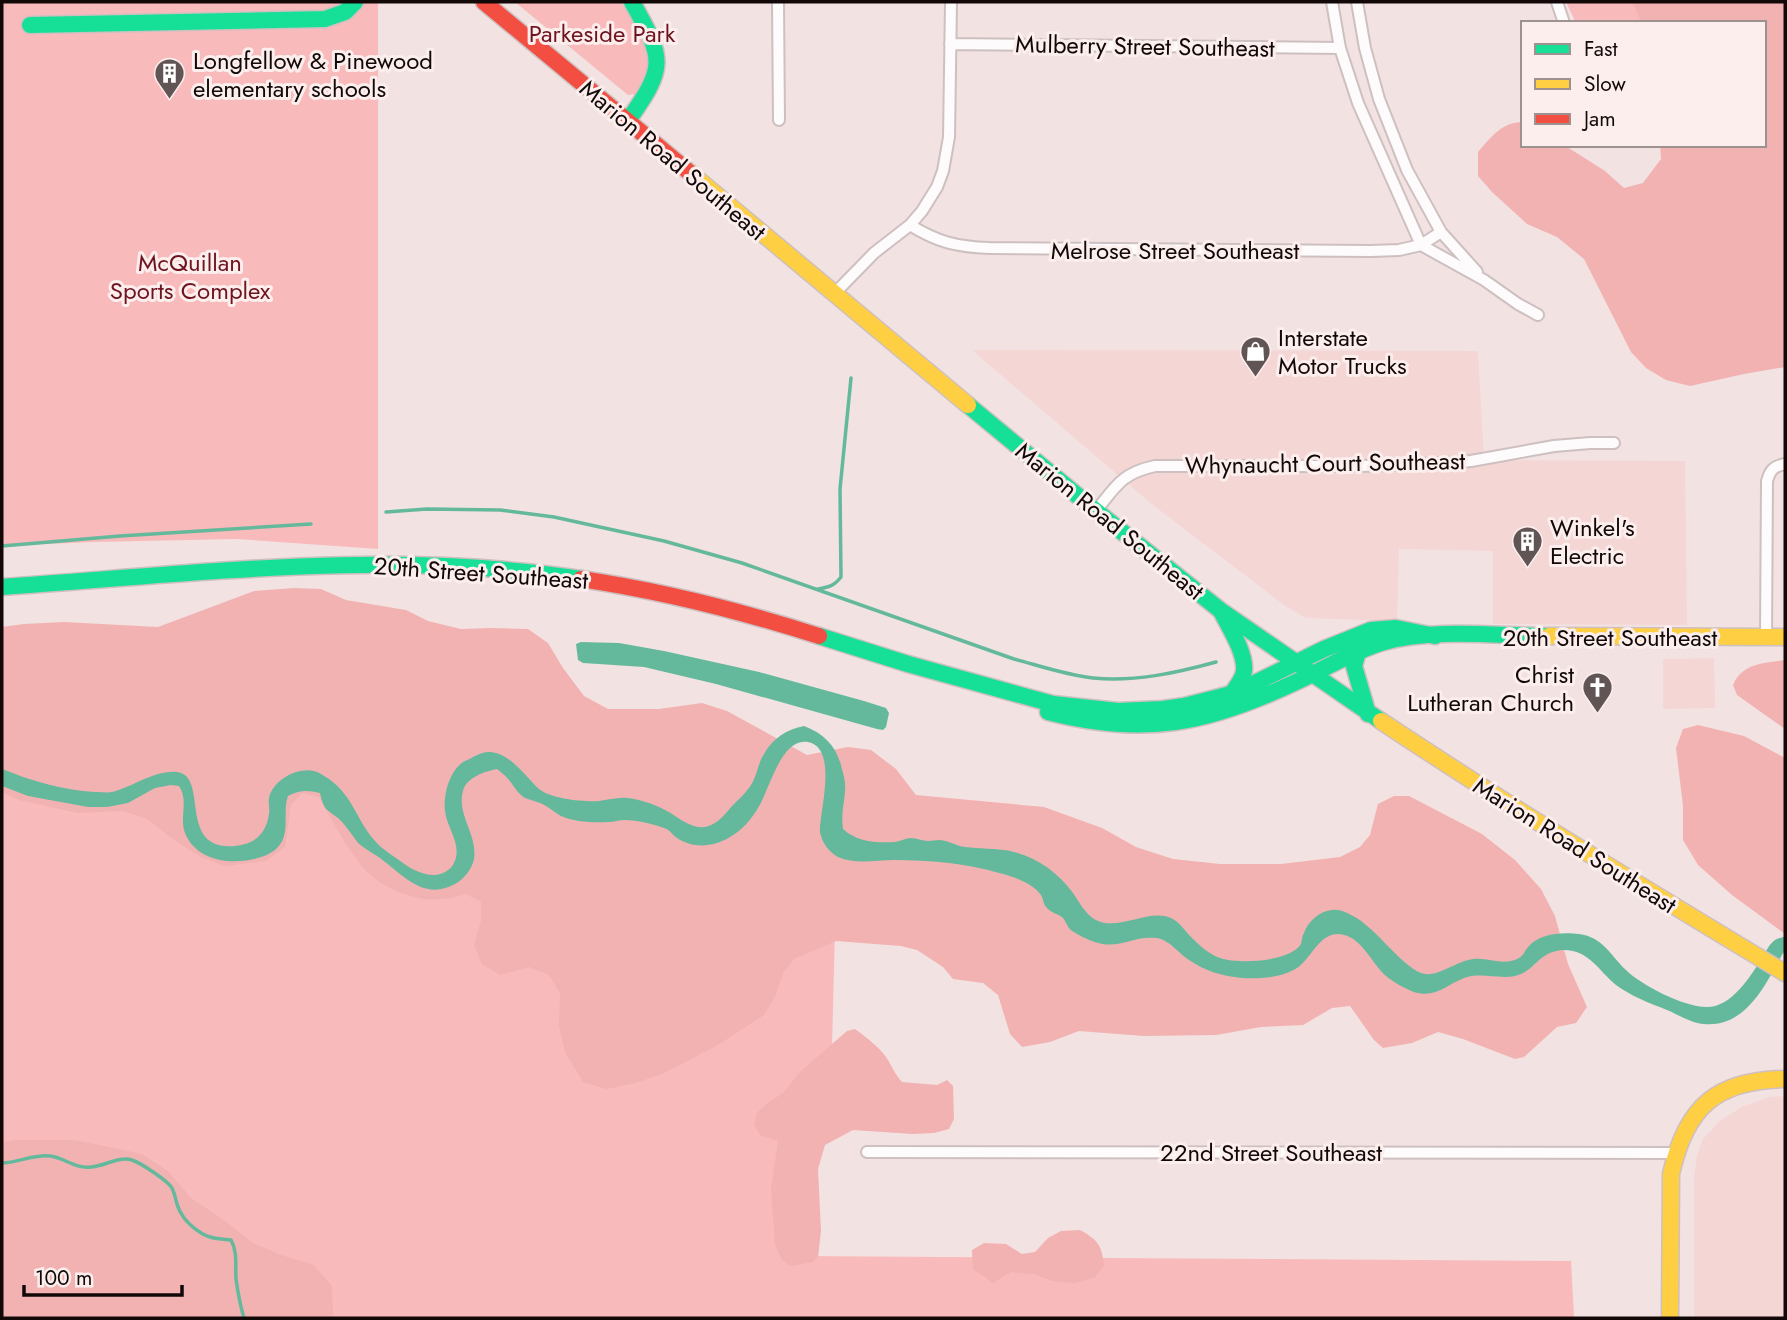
<svg xmlns="http://www.w3.org/2000/svg" width="1787" height="1320" font-family="Jost,sans-serif">
<style>
.built{fill:#f4d6d5}
.green{fill:#f8baba}
.forest{fill:#f2b2b2}
.water{fill:#64b99d}
.lines{fill:none;stroke-linecap:round;stroke-linejoin:round}
.stream{stroke:#64b99d;stroke-width:3.5}
.street-casing{stroke:#cec0c0;stroke-width:14}
.fast-casing{stroke:#cec0c0;stroke-width:19}
.slow-casing{stroke:#cec0c0;stroke-width:19}
.jam-casing{stroke:#cec0c0;stroke-width:19}
.street{stroke:#fdfbfb;stroke-width:10}
.fast{stroke:#16e098;stroke-width:16}
.slow{stroke:#ffcf43;stroke-width:16}
.jam{stroke:#f24e42;stroke-width:16}
.labels{text-anchor:middle;dominant-baseline:central;stroke-width:6;stroke-linejoin:round;paint-order:stroke}
.park-label{font-size:24px;fill:#6f141f;stroke:#fbeeed}
.street-label{font-size:24px;fill:#120808;stroke:#fbeeed}
.poi-label{font-size:24px;fill:#120808;stroke:#fbeeed;text-anchor:start}
</style>
<rect width="100%" height="100%" fill="#f3e2e2"/>
<path class="built" d="M972 350 1478 351 1484 460 1685 461 1687 625 1493 624V551L1399 549 1397 621 1306 618 1284 605 1153 505Z
M1714 658 1715 708 1663 709V659Z
M1785 1096V1318H1694V1178L1697 1155 1703 1139 1721 1120 1742 1107 1769 1097Z"/>
<path class="green" d="M47 2 378 3V549L237 539 94 542 2 546V3Z
M515 2H621C633 22 656 49 647 74 645 81 640 88 637 94L628 95Z
M1566 2H1660V23H1576Z
M271 760 835 928 831 1088 795 1256 1571 1261 1574 1318H234L2 1288V773Z"/>
<path class="forest" d="M1632 2H1785V367L1744 374 1690 386 1666 380 1646 368 1631 352 1584 259 1557 237 1527 224 1492 192 1478 176V152C1491 137 1502 122 1523 122V145H1564L1605 171 1624 188 1643 183 1661 159 1660 145H1764V23H1642Z
M294 588 321 589 346 600 406 610 428 621 461 629 490 628 528 629 548 643 563 668 584 696 608 709H659L702 703 727 711 807 755 848 747 871 750 896 769 916 795 1044 807 1102 828 1136 847 1173 859 1220 864H1281L1340 857 1360 847 1370 835 1378 804 1394 796H1409L1482 834 1515 860 1541 889 1555 916 1568 964 1587 1007 1576 1023 1557 1027 1524 1057 1515 1059 1463 1039 1438 1032 1412 1043 1383 1048 1374 1040 1350 1006 1332 1008 1303 1025 1261 1027 1216 1035 1144 1036 1079 1031 1050 1042 1022 1047 1010 1034 998 995 983 983 953 979 943 967 917 950 901 946 836 941 794 959 784 971 776 994 764 1015 718 1045 664 1073 636 1083 607 1089 583 1082 565 1052 559 1026 560 993 549 975 529 967 500 975 482 964 474 945 481 921V902L466 894C446 900 428 902 408 895 395 891 384 886 374 878 354 863 332 820 319 797L302 793 291 805 285 847 266 861 224 866 201 857 173 839 147 819 123 811 77 813 19 800 2 792V627L24 624 64 622 158 627 254 591Z
M1785 660V729L1737 695 1733 685C1742 663 1764 663 1785 660Z
M1698 725 1744 736 1785 758V934L1732 895 1698 865 1683 840V806L1676 748 1683 729Z
M855 1029C866 1037 878 1046 886 1057 892 1066 894 1073 902 1082L937 1085 947 1080 953 1086 954 1119 949 1129 934 1133 913 1134 853 1130 825 1145 818 1169 821 1231 818 1257 813 1262 791 1266 782 1260 775 1245 771 1189 778 1141 760 1135 754 1124 757 1113 766 1104 783 1093 801 1071 847 1031Z
M14 1140H75L142 1154 169 1172 191 1198 225 1221 253 1243 281 1255 314 1265 332 1286 333 1318H2V1142Z
M1080 1230C1098 1240 1102 1245 1104 1266L1094 1278 1074 1283 1052 1281 1034 1274 1011 1272 993 1283 973 1269 972 1250 984 1243 1006 1244 1022 1254 1035 1252 1048 1238 1061 1231Z"/>
<path class="water" d="M581 642 619 643 664 651 759 672 864 701 886 708 889 713 886 727 883 730 877 729 716 684 644 667 583 663 578 660 576 644Z
M804 726C825 734 837 747 842 769 844 776 846 784 845 791 844 806 841 813 843 829 857 842 876 843 895 842 901 841 906 838 911 838 917 838 922 841 928 841 932 841 935 840 939 840 948 840 956 846 965 847 980 849 995 848 1010 851 1035 856 1058 872 1073 893 1079 902 1085 913 1094 919 1118 933 1147 908 1171 918 1180 922 1184 930 1191 937 1201 947 1213 958 1228 960 1245 963 1291 961 1301 944 1302 940 1302 936 1304 933 1308 921 1320 911 1332 910 1340 909 1347 913 1353 916 1377 928 1405 972 1426 974 1439 976 1457 961 1473 959 1488 957 1503 966 1517 959 1523 957 1524 952 1528 947 1539 933 1563 932 1579 934 1603 937 1610 955 1626 970 1641 985 1684 1007 1706 1007 1731 1008 1750 977 1762 958 1766 952 1769 944 1775 940 1778 938 1782 938 1785 936V952L1783 953C1766 984 1746 1028 1704 1024 1691 1023 1679 1015 1667 1010 1649 1003 1631 996 1616 985 1599 971 1589 950 1564 950 1538 951 1536 971 1515 976 1499 979 1483 973 1467 977 1448 983 1437 999 1414 992 1406 989 1393 982 1386 976 1371 963 1362 936 1339 934 1319 933 1311 959 1297 968 1281 978 1259 979 1242 978 1222 976 1205 971 1189 960 1178 953 1169 939 1156 938 1129 935 1117 954 1085 938 1084 938 1072 931 1071 930 1067 927 1066 921 1062 917 1058 914 1052 913 1048 909 1042 903 1045 903 1041 895 1033 883 1012 876 999 873 965 863 929 860 894 860 876 860 856 865 838 857 829 852 822 843 820 832 819 813 839 748 808 742 781 737 770 789 758 808 751 820 742 830 730 837 714 847 693 849 677 838 670 833 672 831 664 828 653 824 637 820 625 820 619 820 614 822 609 822 594 823 574 822 561 816 554 812 548 806 540 803 535 801 530 800 525 798 518 794 514 786 509 780 506 776 501 772 497 769 485 771 466 778 463 791 456 814 478 835 474 859 472 869 464 879 455 884 424 901 404 876 380 858 373 853 365 849 358 843 353 836 343 822 338 818 325 808 324 810 320 793 308 790 299 790 288 796 282 812 291 833 278 847 272 854 262 857 254 859 228 865 196 860 185 833 179 818 189 801 179 786L171 785 155 788 128 803 107 807H88L28 796 2 786V769C32 781 62 790 95 792 100 792 107 793 112 792 133 787 154 770 177 772 210 776 176 851 235 846 255 844 266 834 269 814 270 809 268 803 269 798 273 780 297 767 314 771 319 772 324 776 329 779 354 797 357 822 376 842 383 850 394 856 403 863 411 869 423 875 434 875 441 875 449 871 453 865 464 846 447 829 445 811 443 794 450 769 465 761 474 757 481 751 491 752 511 754 525 776 539 789 551 799 584 802 599 801 608 800 618 797 627 798 639 799 654 804 665 810 679 817 694 833 711 825 719 822 726 813 732 806 738 800 746 793 751 785 757 776 758 763 764 754 773 738 787 729 804 726Z"/>
<g class="lines">
<path class="stream" d="M386 512 427 509 500 510 554 517 664 541 742 563 1014 659C1040 666 1066 675 1093 678 1135 682 1176 673 1216 662
M2 546 120 536 311 524
M818 589C829 587 834 586 841 577L840 489 851 378
M2 1163C18 1163 33 1154 50 1156 63 1157 75 1169 91 1167 105 1166 119 1156 132 1160 141 1163 168 1181 172 1188 176 1196 176 1206 181 1213 186 1223 200 1234 210 1237 216 1239 224 1239 231 1240 238 1253 235 1265 236 1279 238 1293 240 1305 244 1318"/>
<defs>
<path id="street" d="M778 2 779 120
M1332 2 1340 48 1358 103 1421 245 1484 280 1518 304 1538 315
M1357 2 1365 48 1379 99 1407 170 1441 232 1477 272
M1557 2 1564 23
M950 44 1340 48
M910 225C937 242 957 247 989 248L1371 251 1399 250 1421 245 1441 232
M834 294 874 253 910 225 922 211 937 187 943 171 949 137 951 2
M1096 511C1116 486 1122 473 1155 466H1359L1449 463 1471 461 1554 446 1590 443H1614
M1766 637 1767 481C1770 470 1774 466 1785 464
M867 1152 1675 1153"/>
<path id="fast" d="M30 25 325 19 345 12 355 2
M627 122C666 67 665 60 632 2
M968 405 1096 511 1220 610 1381 721
M2 587C194 574 389 549 581 579
M1221 611C1229 627 1246 653 1244 671 1243 679 1237 686 1233 692
M819 636 908 664 1053 704 1118 711 1163 709 1184 706 1227 695 1255 683 1324 649 1371 630 1396 628 1435 636
M1358 652 1354 666 1368 714
M1048 712C1145 737 1207 724 1296 682 1325 669 1353 651 1384 642 1433 628 1498 636 1549 636"/>
<path id="slow" d="M689 172 968 405
M1549 636 1785 637
M1381 721C1513 809 1649 891 1785 973
M1670 1318 1671 1174C1686 1107 1716 1080 1785 1079"/>
<path id="jam" d="M484 2 689 172
M581 579C662 591 741 611 819 636"/>
</defs>
<use href="#street" class="street-casing"/>
<use href="#fast" class="fast-casing"/>
<use href="#slow" class="slow-casing"/>
<use href="#jam" class="jam-casing"/>
<use href="#street" class="street"/>
<use href="#fast" class="fast"/>
<use href="#slow" class="slow"/>
<use href="#jam" class="jam"/>
</g>
<defs>
<symbol id="building-pin" viewBox="-11 -11 22 30"><path d="M0 17L-7.5 6A9.5 9.5 0 1 1 7.5 6Z" fill="#615454" stroke="#fbeeed"/><path d="M-4-6H4V6H1V3H-1V6H-4ZM-2.5-4.3h1.7v1.8h-1.7ZM.8-4.3h1.7v1.8H.8ZM-2.5-1h1.7V.8h-1.7ZM.8-1h1.7V.8H.8Z" fill="#fff"/></symbol>
<symbol id="shop-pin" viewBox="-11 -11 22 30"><path d="M0 17L-7.5 6A9.5 9.5 0 1 1 7.5 6Z" fill="#615454" stroke="#fbeeed"/><path d="M-5-2.5h2.3a2.7 3.5 0 0 1 5.4 0H5L5.5 6h-11ZM-1.5-2.5h3a1.5 2.3 0 0 0-3 0Z" fill="#fff"/></symbol>
<symbol id="church-pin" viewBox="-11 -11 22 30"><path d="M0 17L-7.5 6A9.5 9.5 0 1 1 7.5 6Z" fill="#615454" stroke="#fbeeed"/><path d="M-1.2-6h2.4v3.5h3.3v2.4h-3.3V6h-2.4V-.1h-3.3v-2.4h3.3Z" fill="#fff"/></symbol>
</defs>
<g fill-rule="evenodd">
<use href="#building-pin" x="152" y="56" width="35" height="47"/>
<use href="#shop-pin" x="1238" y="334" width="35" height="47"/>
<use href="#building-pin" x="1510" y="524" width="35" height="47"/>
<use href="#church-pin" x="1580" y="670" width="35" height="47"/>
</g>
<g class="labels">
<g class="park-label">
<text x="602" y="33">Parkeside Park</text>
<text x="190" y="262">McQuillan<tspan x="190" dy="28">Sports Complex</tspan></text>
</g>
<g class="street-label">
<text transform="translate(1145 46) rotate(1)">Mulberry Street Southeast</text>
<text transform="translate(673 160) rotate(40)">Marion Road Southeast</text>
<text x="1175" y="250">Melrose Street Southeast</text>
<text transform="translate(1325 463) rotate(-1)">Whynaucht Court Southeast</text>
<text transform="translate(1110 521) rotate(39)">Marion Road Southeast</text>
<text transform="translate(481 573) rotate(4)">20th Street Southeast</text>
<text x="1610" y="637">20th Street Southeast</text>
<text transform="translate(1575 845) rotate(32)">Marion Road Southeast</text>
<text x="1271" y="1152">22nd Street Southeast</text>
</g>
<g class="poi-label">
<text x="193" y="60">Longfellow &amp; Pinewood<tspan x="193" dy="28">elementary schools</tspan></text>
<text x="1278" y="337">Interstate<tspan x="1278" dy="28">Motor Trucks</tspan></text>
<text x="1550" y="527">Winkel's<tspan x="1550" dy="28">Electric</tspan></text>
<text x="1574" y="674" text-anchor="end">Christ<tspan x="1574" dy="28">Lutheran Church</tspan></text>
</g>
</g>
<rect width="1787" height="1320" fill="none" stroke="#120808" stroke-width="7"/>
<rect x="1521" y="21" width="245" height="126" fill="#fbeeed" stroke="#9e9291" stroke-width="2"/>
<rect x="1535" y="44" width="35" height="10" fill="#16e098" stroke="#9e9291" stroke-width="2"/>
<text x="1584" y="56" font-size="21" fill="#120808">Fast</text>
<rect x="1535" y="79" width="35" height="10" fill="#ffcf43" stroke="#9e9291" stroke-width="2"/>
<text x="1584" y="91" font-size="21" fill="#120808">Slow</text>
<rect x="1535" y="114" width="35" height="10" fill="#f24e42" stroke="#9e9291" stroke-width="2"/>
<text x="1584" y="126" font-size="21" fill="#120808">Jam</text>
<path d="M24 1285v10h158v-10" fill="none" stroke="#120808" stroke-width="3.5"/>
<text x="35" y="1285" font-size="21" fill="#120808" stroke="#fbeeed" stroke-width="5" paint-order="stroke">100 m</text>
</svg>
